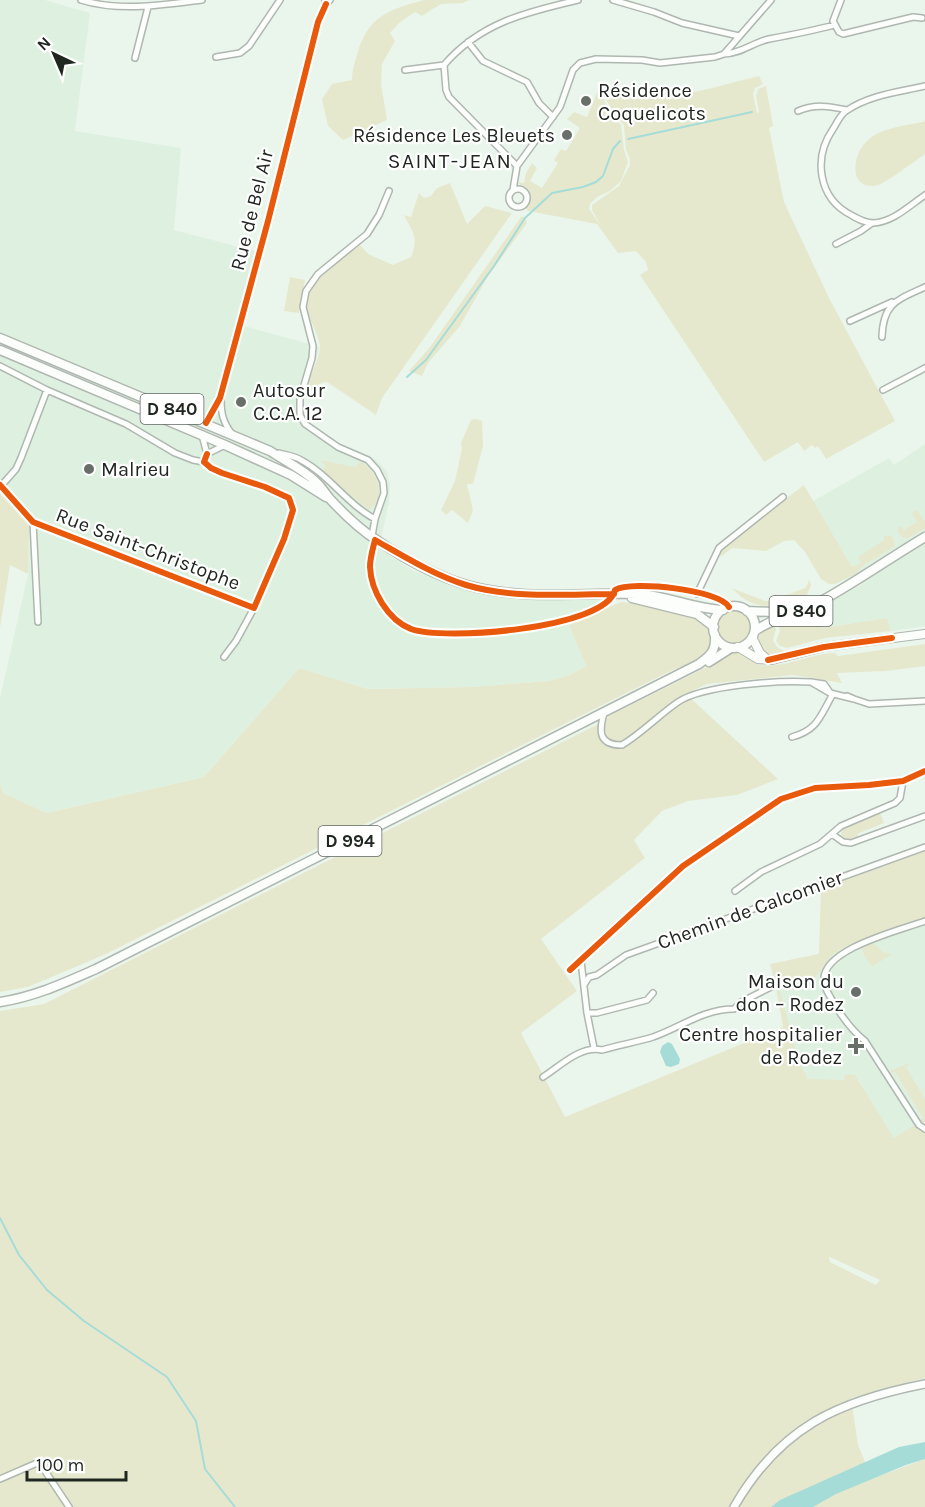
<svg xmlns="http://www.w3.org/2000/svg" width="925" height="1507" font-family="Karla,sans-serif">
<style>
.built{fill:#def1e0}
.green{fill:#e6e8ce;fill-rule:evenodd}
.water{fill:#a5dcd8}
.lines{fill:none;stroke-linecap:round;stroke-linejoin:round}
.stream{stroke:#a5dcd8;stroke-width:2}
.minor-casing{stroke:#afb7b0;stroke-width:8}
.tertiary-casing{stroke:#afb7b0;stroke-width:10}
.secondary-casing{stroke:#afb7b0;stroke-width:10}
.primary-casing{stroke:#afb7b0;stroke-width:11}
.minor{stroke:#fcfefc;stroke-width:5}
.tertiary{stroke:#fcfefc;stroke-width:7}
.secondary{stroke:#fcfefc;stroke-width:8}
.primary{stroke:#fcfefc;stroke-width:8}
.cycleway-casing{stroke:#fff;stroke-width:10}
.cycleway{stroke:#e8590c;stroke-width:6}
.poi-dot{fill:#676f68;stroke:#fff;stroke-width:2}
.labels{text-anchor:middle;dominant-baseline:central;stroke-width:4.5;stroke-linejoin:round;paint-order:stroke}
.shield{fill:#fff;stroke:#636864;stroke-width:1.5}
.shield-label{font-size:18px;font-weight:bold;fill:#202721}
.poi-label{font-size:20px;fill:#202721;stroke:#fff;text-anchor:start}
.street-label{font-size:20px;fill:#202721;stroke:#fff}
.neighbourhood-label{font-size:21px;letter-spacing:1.5px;fill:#202721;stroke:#fff}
</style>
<rect width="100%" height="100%" fill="#eaf6ec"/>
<path class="built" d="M0 0H45L90 13 75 131 181 148 174 230 255 251 237 324 320 347 303 393 302 414 306 421 321 433 337 443 375 459 387 471 390 485 389 502 379 549 414 571 464 589 506 598H593L612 605 569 625 586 666 570 675 548 681 471 687 368 689 299 668 204 777 47 813 3 793 0 782V698L28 574 29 526 0 494Z
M925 444V626L891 631 887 618 822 628 813 612 862 584 813 501 889 458 894 465Z
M925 896V1168L816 1171 770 964 819 954 820 934Z"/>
<path class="green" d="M424 0H469L463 3 441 4 422 16 415 12 399 23 390 33 395 41 382 64 381 84 387 120 343 140 328 126 322 99 332 84 352 80C352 68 356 59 359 48 371 14 392 9 424 0Z
M759 76 763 84 755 88 753 94 757 113 759 112 756 96 758 89 766 86 773 126 769 128 784 202 829 298 895 421 826 459 818 446 815 448 812 445 804 451 798 442 764 462 640 275 648 270 646 262 636 251 618 253 597 224 528 211 525 207 530 198 526 189 517 182 524 183 526 173 532 163 537 168 530 181 542 188 558 163 554 160 561 149 566 151 580 128 567 119 574 112 587 117 598 90 614 117 621 125 624 150 628 162 621 181 610 191 597 197 590 204 589 209 601 226 592 210V205L619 186 630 165V159L626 150 624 125 616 116 600 90 636 89V99C678 99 718 86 759 76Z
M925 121V154C915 161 886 183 878 185 848 192 851 154 868 140 882 127 907 126 925 121Z
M450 183 467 224 485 206 512 213 382 398 376 415 327 382C317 382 313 392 303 393 307 383 321 355 320 346 318 332 308 319 307 306 305 281 343 258 360 245L368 254 393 265 411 257C419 237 413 233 404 215L411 217 419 193 424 198 431 196 437 188Z
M521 217H525L527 223 488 276 460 326 428 363 422 376 409 371 430 347Z
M290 277 305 280 299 313 284 311Z
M476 419 482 421 483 446 473 484H467L473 510 468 523 452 510 446 515 441 510 455 481 462 448 461 443 471 420Z
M320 460 355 467 361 461C377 472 389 496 369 510L326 475 323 472 325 465Z
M804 485 852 567 861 563 858 557 884 540V536L886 535 893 537 895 546 861 567 856 574 835 584H829L821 579 805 552 794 540 784 541 766 551 732 548 722 556 715 555 719 549Z
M0 494 29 526 28 574 10 565 0 628Z
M917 510 925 521V528L907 539C901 537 897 534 898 528L901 526 904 530 917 522 912 513Z
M809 579 811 585 807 595C788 603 765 612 746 600 740 597 736 591 731 588L765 601H770L805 588 808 584Z
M621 602C642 604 703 610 711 633 713 642 710 648 706 656L664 674 106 954 28 987 0 992V782L3 793 47 813 204 777 299 668 368 689 471 687 548 681 570 675 586 666 569 625Z
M718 627a17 17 0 1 1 34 0a17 17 0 1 1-34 0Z
M813 612 822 628 887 618 891 631 825 638 787 648 780 646 776 641 780 630 778 625Z
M773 624 776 629 773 641 778 648 787 652 773 656 764 653 757 641 762 631Z
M925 644V666L886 671 837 673 842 683 793 675 707 684 686 694 778 779 737 795 688 801 662 811 634 840 645 858 541 939 577 991 521 1033 565 1117 783 1027 776 986H779L800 1066 806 1074 807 1079 844 1080 845 1074 855 1075 894 1138 915 1125 925 1134V1378L851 1398 858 1445 872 1479 925 1459V1507H0V1011L44 1004 606 720 609 716C642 699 676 683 709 666 716 662 722 656 729 653 743 647 750 664 762 665 787 668 811 653 835 653L838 656ZM829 1257H830L880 1280 876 1285 830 1262Z
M880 813 884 823 857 834 859 837 847 840 842 837 841 832 843 829Z
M925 849V918L847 946 832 955 816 977 810 980H775L770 964 819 954 821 886Z
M873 943 884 953 892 954 872 967 863 953 862 948Z
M909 1063 910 1064 906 1067 925 1099V1124L920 1120 923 1118 895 1072 890 1073 891 1070Z"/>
<path class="water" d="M668 1042 672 1044 680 1059 679 1064 671 1067 666 1066 660 1052 662 1046Z
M925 1442V1459L906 1465 836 1494 813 1507H771L780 1500 899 1447Z"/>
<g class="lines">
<path class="stream" d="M628 139 752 112
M407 377 426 360 494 266 525 218 552 193 583 187 596 182 603 176 613 149 620 141
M0 1218 19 1255 47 1290 84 1321 167 1377 196 1421 205 1469 235 1507"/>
<defs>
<path id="minor" d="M81 0C120 12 163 5 202 0
M325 0 326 4 330 0
M613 0 654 12 682 23 739 36
M841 0 833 21 839 32 843 34 913 17 922 18
M468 42 483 61 527 82 539 103 553 117
M724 54C740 54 754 42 769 39 791 35 812 31 834 25
M216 57 240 53 249 46 280 0
M135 58 148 7
M405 70 444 65
M925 86C899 92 869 95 846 111 840 115 837 123 833 129 813 158 818 198 851 215 858 219 865 223 873 223 893 222 909 206 925 195
M798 111C815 104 829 106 847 110
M517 166 449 97 446 90 444 65C480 23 526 12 578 0
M509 198a9 9 0 1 1 18 0a9 9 0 1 1-18 0Z
M513 190 517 166 560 107 573 70 580 63 596 59 642 60 660 63 715 57 724 54 771 0
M836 244 861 231 872 223
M850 321 892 302
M882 337C883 303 897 300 925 287
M0 366 47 390 126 424 175 453 193 460 204 462
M883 390 925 368
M221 399C221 414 223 422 232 434
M206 423 220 398 268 221 318 22 326 4
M202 435 207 454 225 445
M279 453C286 455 295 456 301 460 329 475 347 504 375 519
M0 485 33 522 254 608 284 539 293 510 289 498 265 487 222 473 211 468 204 462 207 454
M1 486 16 469 21 458 47 390
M33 522 38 622
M372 536 375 519 384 493 383 482 377 470 368 460 338 447 305 424 300 415V399L312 358 313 346 303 307 306 291 318 274 367 234 379 215 389 191
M375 540C373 548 370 558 370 567 371 591 388 620 411 629 443 641 606 629 615 590 632 580 720 590 729 607
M697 594 719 548 783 497
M224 657 236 641 254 608
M829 691 824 684 811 682 830 693 854 699 847 696
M854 699 869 704 925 701
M604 713C599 731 598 745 622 745 642 733 659 715 678 702 703 685 781 680 811 682
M792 737C818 730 820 716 833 694
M832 834 843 842 851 843 925 816
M735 891 761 872 820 844 841 826 895 803 900 798 903 781
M925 921C901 930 821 949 824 981 824 988 830 996 833 1002 842 1017 851 1030 865 1041L919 1125 925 1129
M581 961 587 1013 594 1048
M570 970 683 866 781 799 815 788 869 785 903 781 925 771
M584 985 589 977 597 975 626 955 925 847
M587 1013H597L647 1000 653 993
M543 1077C560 1066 581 1045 602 1050 619 1045 637 1042 653 1037 681 1027 704 1009 734 1009L741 1002 779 983
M0 1479 37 1463 43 1468 69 1507"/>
<path id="tertiary" d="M734 1507C780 1427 838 1401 925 1384"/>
<path id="secondary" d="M752 637 760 653 768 660
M738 647 758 659 772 660 824 647 925 634"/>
<path id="primary" d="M0 338 270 451C285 461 302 469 315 481 321 486 325 493 330 499 342 512 362 531 378 541 405 559 436 576 467 585 522 601 583 592 639 594 668 596 694 609 723 610
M0 350 225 445 291 475 326 497
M632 598 697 614 714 627
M713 627a21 21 0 1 1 42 0a21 21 0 1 1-42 0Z
M747 611 773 612 806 603
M755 631C772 618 795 615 814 605 852 585 888 559 925 537
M709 662 731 648
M0 1002C34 997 64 983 96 969L699 664C711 655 716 651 715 635"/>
</defs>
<use href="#minor" class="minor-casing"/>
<use href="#tertiary" class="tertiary-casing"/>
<use href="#secondary" class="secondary-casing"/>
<use href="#primary" class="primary-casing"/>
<use href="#minor" class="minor"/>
<use href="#tertiary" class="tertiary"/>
<use href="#secondary" class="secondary"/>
<use href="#primary" class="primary"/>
<defs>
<path id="cycleway" d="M206 423 220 398 268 221 318 22 326 4
M0 485 33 522 254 608 284 539 293 510 289 498 265 487 222 473 211 468 204 462 207 454
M614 594C566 594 513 599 466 585 434 575 405 557 375 540 373 548 370 558 370 567 371 591 388 620 411 629 443 641 606 629 615 590 632 580 720 590 729 607
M768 660 824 647 892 638
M570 970 683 866 781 799 815 788 869 785 903 781 925 771"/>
</defs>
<use href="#cycleway" class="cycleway-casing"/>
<use href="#cycleway" class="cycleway"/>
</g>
<g class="poi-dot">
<circle cx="586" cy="101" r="6"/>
<circle cx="567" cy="135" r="6"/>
<circle cx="241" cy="402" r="6"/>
<circle cx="89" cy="469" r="6"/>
<circle cx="856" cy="992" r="6"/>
<path d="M853 1037h6v6h6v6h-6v6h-6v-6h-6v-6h6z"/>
</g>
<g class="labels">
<g class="shield">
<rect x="140.5" y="394" width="63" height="30" rx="4.5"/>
<rect x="769.5" y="596" width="63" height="30" rx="4.5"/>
<rect x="318.5" y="826" width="63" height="30" rx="4.5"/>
</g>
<g class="shield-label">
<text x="172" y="409">D 840</text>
<text x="801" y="611">D 840</text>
<text x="350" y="841">D 994</text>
</g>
<g class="poi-label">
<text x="598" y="90">Résidence<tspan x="598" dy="23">Coquelicots</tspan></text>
<text x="555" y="135" text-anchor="end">Résidence Les Bleuets</text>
<text x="253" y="390">Autosur<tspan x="253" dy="23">C.C.A. 12</tspan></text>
<text x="101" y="469">Malrieu</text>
<text x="844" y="981" text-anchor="end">Maison du<tspan x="844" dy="23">don – Rodez</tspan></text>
<text x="842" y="1034" text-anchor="end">Centre hospitalier<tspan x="842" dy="23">de Rodez</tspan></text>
</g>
<g class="street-label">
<text transform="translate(252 210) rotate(-76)">Rue de Bel Air</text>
<text transform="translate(148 549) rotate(21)">Rue Saint-Christophe</text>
<text transform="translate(750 910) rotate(-20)">Chemin de Calcomier</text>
</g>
<g class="neighbourhood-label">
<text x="450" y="161">SAINT-JEAN</text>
</g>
</g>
<g transform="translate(54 54) rotate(316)" stroke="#ffffff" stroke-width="4.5" paint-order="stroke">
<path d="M0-4.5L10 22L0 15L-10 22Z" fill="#202721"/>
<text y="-9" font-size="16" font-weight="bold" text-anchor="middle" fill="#202721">N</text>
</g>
<path d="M27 1471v9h99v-9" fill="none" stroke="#202721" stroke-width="3"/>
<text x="36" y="1471" font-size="18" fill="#202721" stroke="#ffffff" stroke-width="4.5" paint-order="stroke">100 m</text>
</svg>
